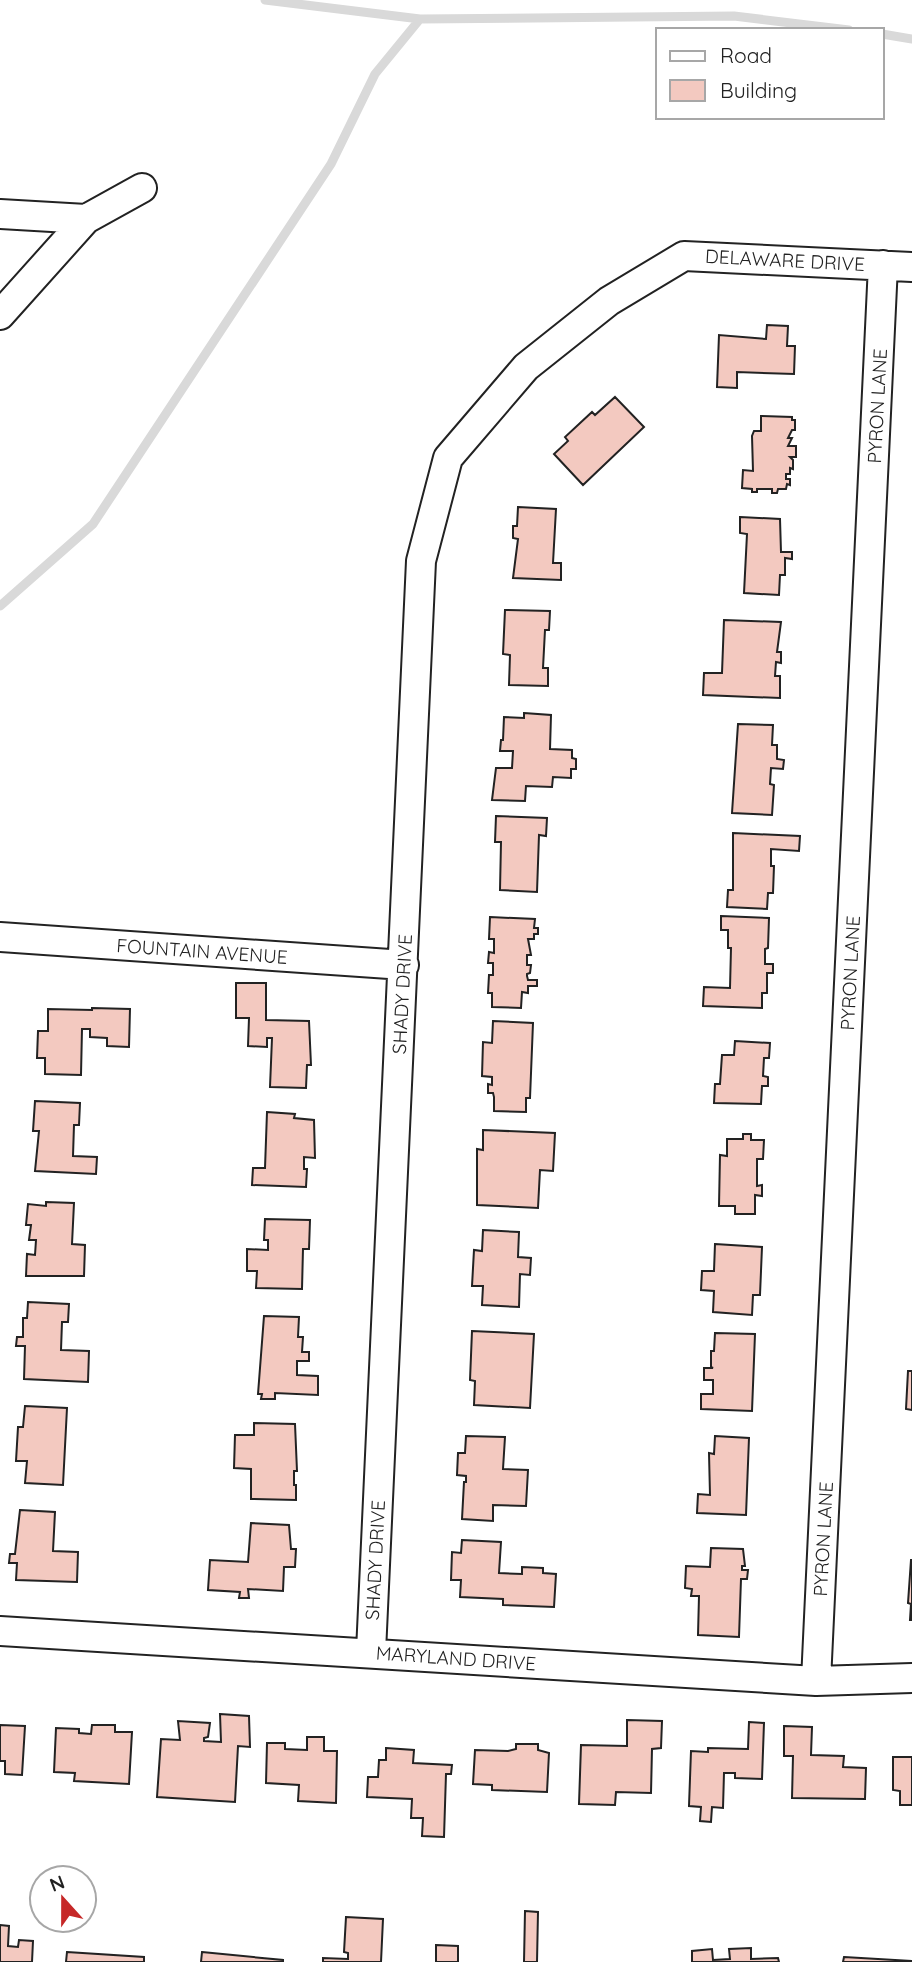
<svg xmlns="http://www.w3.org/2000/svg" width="912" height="1962" font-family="Quicksand,sans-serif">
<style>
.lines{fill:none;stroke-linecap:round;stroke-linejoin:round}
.stream{stroke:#d9d9d9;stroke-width:9}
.building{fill:#f3c9c0;stroke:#222;stroke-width:2}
.street-casing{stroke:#222;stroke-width:32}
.street{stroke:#fff;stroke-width:28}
.labels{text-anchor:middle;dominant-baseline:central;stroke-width:5;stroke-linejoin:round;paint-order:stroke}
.street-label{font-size:19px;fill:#222;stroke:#fff}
</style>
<rect width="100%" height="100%" fill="#fff"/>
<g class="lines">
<path class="stream" d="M265 0 420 19 734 16 849 30
M882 34 912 39
M0 606 93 524 331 164 375 74 420 19"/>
</g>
<path class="building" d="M767 325 788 326 787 346H795L794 374 737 372V388L717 387 719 335 766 339Z
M615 397 644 427 583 485 554 454 568 441 565 437 592 412 595 415Z
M761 416 792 417V420H795V430H792L788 438H792L788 446H796V457H790L793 460V469L790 468V474H786V479H790V485L787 484 786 489H778L777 493H772V489H757V492H752V489L742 488 743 470 753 471 752 436 754 431H761Z
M518 507 556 509 553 563H561V580L513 578 518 539 513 538V526H517Z
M740 517 780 519 781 552H792V559L785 558V575H780L779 595 744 593 747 534 740 533Z
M505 610 550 611 549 630H545L543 668H548V686L509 685 510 655 503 654Z
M724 620 781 622 777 652H781V663L776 662 775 676H780V698L703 695 704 673H722Z
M524 713 551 715 550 749 572 750V758L576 759V769H571V778L553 777 552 787 526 786 525 801 492 800 496 768H512L513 751H500L501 740H503L504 717 524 718Z
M738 724 773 725 772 745H777V759L784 760 783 769 771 768 770 784 774 785 772 815 732 813Z
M496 816 547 818 546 836 539 835 537 892 500 890 501 842H495Z
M733 833 800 836 799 851 771 849V866H774L773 893H768L767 909 727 907 728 890H733Z
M721 916 769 918 768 948 765 949V964H773V973H767V993H762V1008L703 1006 704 987 730 988 731 948H728V930H721Z
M490 917 535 919 534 928H538V934H534V939H528L531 955H527V965H531L530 973 527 974V976L528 980H537V986H528V993L522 992 521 1008 492 1007V993H488L489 975H493V963H488L489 952 494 953V939H489Z
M236 983H266V1020L309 1021 311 1065H307L306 1088 270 1087 272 1038H267V1047L248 1046 249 1018H236Z
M92 1008 130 1009 129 1047 107 1046V1038L90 1037V1029H82L81 1075 45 1074V1058H37L38 1031H48V1009L92 1010Z
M493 1021 533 1023 530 1098H526V1112L494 1111V1097L493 1093H488V1084L492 1085V1077L482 1076 483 1042 492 1043Z
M735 1041 770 1043 769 1058H764L763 1076 768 1077V1086H762L761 1104 714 1103 715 1084H720L722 1055H734Z
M35 1101 80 1103 79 1125H74L73 1156 97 1157 96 1174 35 1171 39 1131H33Z
M267 1112 295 1114 294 1118 314 1120 315 1158 304 1157V1169H307L306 1187 252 1185 253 1168H265Z
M483 1130 555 1133 553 1171 540 1170 538 1208 477 1205V1149L483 1150Z
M743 1134H751V1140H764L763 1159H757V1186L762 1185V1196L755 1195V1214H735V1206H719L720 1155 727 1156V1139H743Z
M46 1202 74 1203 72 1244 85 1245 84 1276H26L27 1254 35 1255 36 1240H29L31 1225H26L28 1204 46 1206Z
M265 1219 310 1220 309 1249H303L302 1289 256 1288 257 1271H247V1249L268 1250V1240H264Z
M483 1230 519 1232 518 1257 531 1258 530 1275 520 1274 519 1307 482 1305 483 1286H472L474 1250 482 1251Z
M715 1244 762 1247 760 1295H753L752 1315 713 1312 714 1291 701 1290 702 1271H714Z
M28 1302 69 1304 68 1322H62L61 1350 89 1351 88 1382 24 1379 25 1346H16L17 1337H23V1318H27Z
M264 1316 299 1317 298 1337H303L302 1352H309V1361H297V1375L318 1376V1395L275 1393V1399H261L262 1394H258Z
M472 1331 534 1334 530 1408 474 1405 475 1381 470 1380Z
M715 1333 755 1334 752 1411 701 1409V1394H713V1380H704V1368H713L711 1367V1351H714Z
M908 1371H912V1410L906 1409Z
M25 1406 67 1408 63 1485 25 1483 27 1461H16L18 1427H23Z
M254 1423 295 1424 297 1471H294V1485H296V1500L251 1499V1469L234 1468 235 1435H254Z
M466 1436 505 1437 503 1469 528 1470 526 1506 493 1505V1521L462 1519 464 1482H466V1476L457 1475 458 1453H465Z
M715 1436 749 1438 746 1515 697 1513 698 1494 710 1495 709 1453 714 1454Z
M20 1510 55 1512 53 1551 78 1552 77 1582 16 1580 17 1563H9L10 1554H15Z
M251 1523 289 1525 291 1549H296L295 1567H284L283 1591 248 1589 249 1598H239L240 1592 208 1590 210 1560 248 1562Z
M462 1540 501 1542 499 1573 522 1574V1567L543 1568V1573L556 1574 554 1607 503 1605V1599L460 1597 461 1580H451L452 1552 461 1553Z
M711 1548 743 1549 745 1566H742V1570H748L747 1579H741L739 1637 698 1635 699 1596H691L692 1589 685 1588 686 1566 710 1567Z
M911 1560H912V1620H910L911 1604 908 1603Z
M220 1714 249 1716 250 1747 238 1746 235 1802 157 1797 161 1739 180 1740 178 1721 210 1723 208 1737 204 1738V1741L221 1742Z
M627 1720 662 1721 661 1748 652 1749 651 1793 616 1792 615 1805 579 1804 581 1745 627 1746Z
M749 1722 764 1723 762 1779 735 1778V1773H724L723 1808 712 1807 711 1822 700 1821 701 1807 689 1806 691 1751 708 1752V1748L748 1749Z
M0 1725 25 1726 22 1775 5 1774V1761H0Z
M92 1725H115V1732H132L129 1784 74 1781 75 1773 54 1772 56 1728 79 1729V1733L91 1734Z
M784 1726 812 1727 811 1755 844 1756 843 1767 866 1768 865 1799 792 1798 793 1756H784Z
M307 1737H324V1751H337L336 1803 298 1801 299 1785 266 1783 267 1743H285V1749L307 1750Z
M516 1744H538V1750L549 1753 547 1792 492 1790V1785L473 1784 475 1750 508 1751 516 1749Z
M386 1748 414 1750 413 1763 452 1765 451 1774H446L444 1837 422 1836 423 1818H411L412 1799 367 1797 368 1777H378L379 1760H386Z
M893 1757H912V1805H900V1791L893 1790Z
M525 1911 538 1912 537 1962H524Z
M346 1917 383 1919 381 1962H323V1958L348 1959V1953L344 1952Z
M0 1925 9 1926 8 1946 18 1947 19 1940 33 1941 32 1962H0Z
M436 1945 458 1946V1962H436Z
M751 1948V1959L778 1958 779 1962H692V1951L712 1949 713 1960 730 1959 729 1949Z
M67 1952 144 1957V1962H66Z
M202 1952 283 1960V1962H201Z
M844 1957 912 1961V1962H843Z"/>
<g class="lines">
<defs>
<path id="street" d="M0 214 86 219 142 188
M0 315 86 219
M0 937 404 965
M0 1631 816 1681 912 1678
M371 1652 421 561 448 458 526 367 609 301 684 256 912 267
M816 1681 883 265"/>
</defs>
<use href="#street" class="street-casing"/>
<use href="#street" class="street"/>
</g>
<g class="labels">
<g class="street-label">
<text transform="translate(785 260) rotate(3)">DELAWARE DRIVE</text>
<text transform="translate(877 406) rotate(-87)">PYRON LANE</text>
<text transform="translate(202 951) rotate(4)">FOUNTAIN AVENUE</text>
<text transform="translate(850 973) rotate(-87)">PYRON LANE</text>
<text transform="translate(402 994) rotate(-87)">SHADY DRIVE</text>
<text transform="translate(823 1539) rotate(-87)">PYRON LANE</text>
<text transform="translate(375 1560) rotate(-87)">SHADY DRIVE</text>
<text transform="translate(456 1658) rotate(4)">MARYLAND DRIVE</text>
</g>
</g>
<rect x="656" y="28" width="228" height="91" fill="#ffffff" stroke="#a7a7a7" stroke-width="2"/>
<rect x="670" y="51" width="35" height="10" fill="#ffffff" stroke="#a7a7a7" stroke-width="2"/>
<text x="720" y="63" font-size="21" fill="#222222">Road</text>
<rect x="670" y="80" width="35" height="21" fill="#f3c9c0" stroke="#a7a7a7" stroke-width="2"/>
<text x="720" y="98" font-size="21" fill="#222222">Building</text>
<g transform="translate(63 1899) rotate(339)"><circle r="33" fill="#ffffff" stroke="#a7a7a7" stroke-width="2"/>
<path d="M0-5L12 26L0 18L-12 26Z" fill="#c62828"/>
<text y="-10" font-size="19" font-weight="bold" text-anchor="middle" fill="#222222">N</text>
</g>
</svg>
